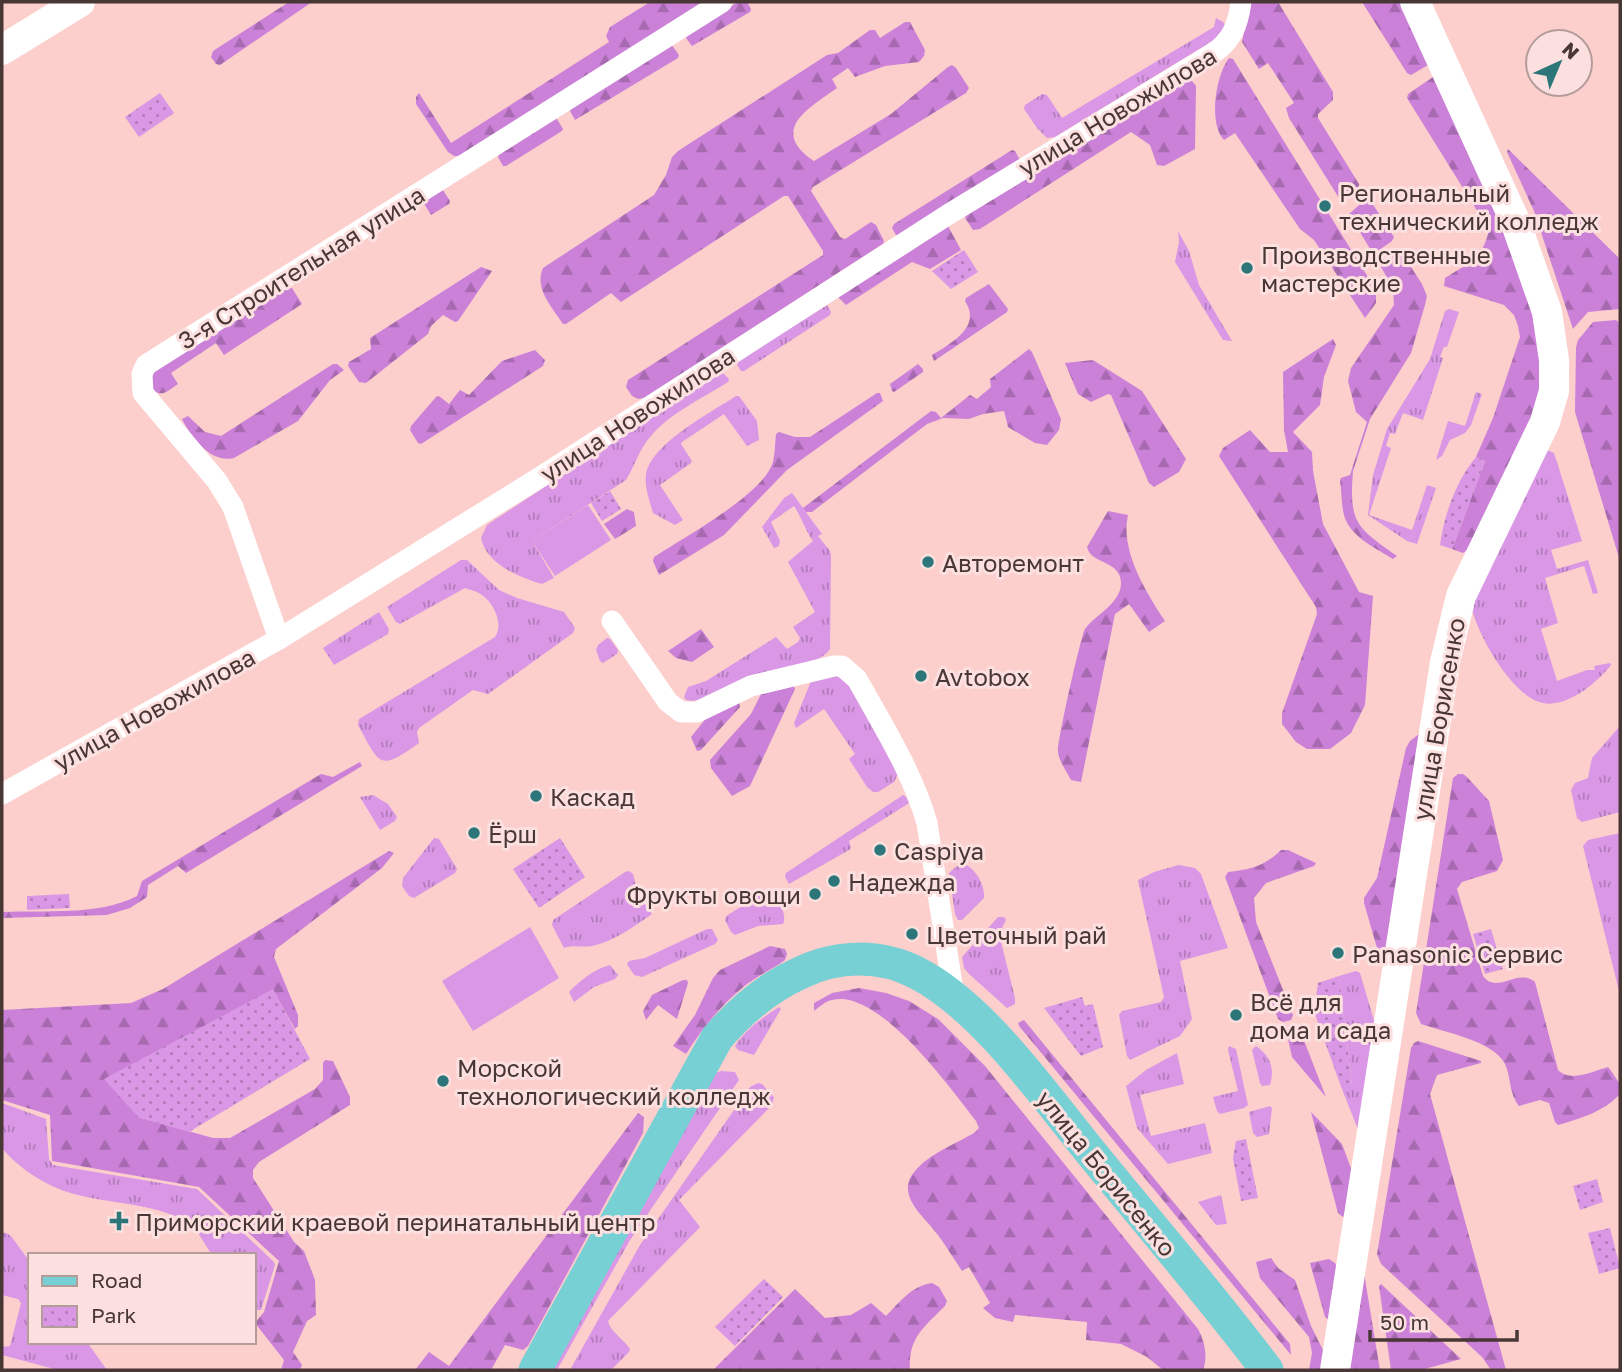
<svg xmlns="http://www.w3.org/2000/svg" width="1622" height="1372" font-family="'Golos Text',sans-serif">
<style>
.grass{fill:url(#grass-tufts)}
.forest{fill:url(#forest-firs)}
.park{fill:url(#park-dots)}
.garden{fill:#d997e5}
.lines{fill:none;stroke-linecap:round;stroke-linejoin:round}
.street{stroke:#fff;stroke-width:21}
.secondary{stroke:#fff;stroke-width:30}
.primary{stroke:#77d0d4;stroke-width:33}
.poi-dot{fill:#2c767a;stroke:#fce0df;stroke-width:2.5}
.labels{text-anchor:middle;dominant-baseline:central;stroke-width:6;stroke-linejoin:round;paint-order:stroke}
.street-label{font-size:24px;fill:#493736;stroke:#fce0df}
.poi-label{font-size:24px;fill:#493736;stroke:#fce0df;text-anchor:start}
</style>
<defs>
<pattern id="grass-tufts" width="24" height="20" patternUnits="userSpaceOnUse" patternTransform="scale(1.75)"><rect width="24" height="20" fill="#d997e5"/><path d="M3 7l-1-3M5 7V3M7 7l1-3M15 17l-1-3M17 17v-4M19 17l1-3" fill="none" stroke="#b27cba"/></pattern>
<pattern id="forest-firs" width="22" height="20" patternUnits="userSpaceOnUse" patternTransform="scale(1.75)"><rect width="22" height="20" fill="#cb81d8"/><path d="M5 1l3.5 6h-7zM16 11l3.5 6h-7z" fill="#a76ab0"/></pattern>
<pattern id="park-dots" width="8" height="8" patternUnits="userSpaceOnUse" patternTransform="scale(1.75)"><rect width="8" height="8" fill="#d997e5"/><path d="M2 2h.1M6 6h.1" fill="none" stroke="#b27cba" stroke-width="1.8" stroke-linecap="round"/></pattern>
</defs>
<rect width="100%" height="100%" fill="#fccecc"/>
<path class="grass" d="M1216 18 1223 22 1226 26 1214 40 1055 137 1047 138 1037 128 1024 109 1025 105 1042 94 1047 95 1062 118 1214 27Z
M1178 231 1189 251 1199 285 1232 341 1223 340 1175 262 1179 242Z
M827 305 831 312 830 315 744 371H741L736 363 738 360Z
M1449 309 1459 312 1447 347H1444L1440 357 1443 358 1423 420 1403 413 1395 434 1390 433 1386 446 1391 448 1369 515 1412 530 1427 485 1436 488 1417 544 1407 541 1368 515 1373 475 1387 429 1430 359 1445 311Z
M721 371 729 379 728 382C703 398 670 413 651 436 639 449 635 466 626 480L532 541 554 578 542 584C519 577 487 565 481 538L487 525Z
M1476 392 1482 394 1471 425 1465 433 1450 440 1442 456 1436 460 1448 421 1465 426Z
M736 396H739L757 421 759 440 747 446 724 414 682 442 681 444 692 461 691 463 660 485 683 520 675 525 653 513C650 502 644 486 646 475 650 444 712 412 736 396Z
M1547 450 1554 453 1582 541 1551 550 1557 569 1588 560 1598 593 1593 594 1584 566 1545 578 1558 623 1541 629 1557 681 1587 670H1595L1594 666 1610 663 1611 665C1598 682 1567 708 1543 703 1513 698 1476 633 1471 605Z
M792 493 822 534 818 536 830 551 831 556 830 649C818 668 768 670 747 677 728 684 707 705 686 700L684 697 688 687 706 681 776 637 787 649 798 642 800 638 793 627 815 612 788 562 813 541C805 530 802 518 794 506L771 522 780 541 779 546 774 548 762 527 784 498Z
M461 560H467L499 590 517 598 564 612 575 628 573 633 488 694 473 690 419 728 417 732 419 743C379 772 380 765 358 725L359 719 495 637C504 625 494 603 482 595 477 591 470 590 465 588L400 624 396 622 387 607Z
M379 612 389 629 388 634 334 665 323 648Z
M607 638 610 639 618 650 617 654 603 663 600 661 596 650 598 645Z
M835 674 849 684 899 772 894 782 878 792H873L867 787 849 759 855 754 824 709 796 728 794 723 811 681Z
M1620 726V812L1582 822 1577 818 1571 790 1575 783 1588 778 1592 758Z
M373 795 388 804 397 817 395 821 380 830 360 797Z
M903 795 906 797 909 803 906 805 849 841 851 848 849 850 789 884 785 877 786 873Z
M1620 833V995L1583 846 1588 840Z
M434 838 439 839 457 869 455 873 414 898 409 896 402 886 403 878Z
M967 865C977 872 985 885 984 898L962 920H958L955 914 949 873 957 866Z
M1179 865 1195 868 1201 874 1228 948 1180 961 1192 1019 1180 1036 1130 1060 1127 1056 1119 1015 1122 1011 1161 1002 1164 997 1138 880 1154 872Z
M629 871 633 874 639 896 652 914C633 927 615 941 592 946 582 948 573 944 564 948L552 925 553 920 625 872Z
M768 890C777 897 788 913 783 924L758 926 735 935 731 932 725 920 726 916Z
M998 917H1004L1006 920 999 934 1015 998V1004L1007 1008 969 974 964 968 962 957Z
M707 929H712L718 940 715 944 642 977 634 975 627 964 629 961 645 958Z
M610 965 618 975 615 979 594 987 574 1002 569 992C581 980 594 969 610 965Z
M1356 971 1360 973 1376 1027 1359 1132 1342 1089 1352 1084 1339 976Z
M779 1007 781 1009 754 1055 738 1050 735 1046C745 1030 763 1017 779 1007Z
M1229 1046 1236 1049 1248 1105 1244 1108 1220 1114 1217 1111 1213 1097 1238 1091 1228 1050Z
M1256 1046C1270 1056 1275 1067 1270 1085L1262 1086 1260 1083 1252 1050Z
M1177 1053 1184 1084 1140 1095 1151 1136 1205 1123 1212 1153 1168 1164 1137 1128 1126 1086 1146 1070Z
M721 1071 735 1072 739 1080 630 1240 557 1370H553L714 1074Z
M758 1083 762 1084 774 1097 772 1105 679 1200 700 1227 608 1321C610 1332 624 1339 630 1349L629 1352 611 1370H570L640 1245 750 1087Z
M2 1103 46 1119 49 1159 53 1165 197 1189 274 1262 275 1265 261 1310H254V1255H212C205 1245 196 1226 186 1221 152 1203 111 1204 74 1194 48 1187 19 1169 2 1148Z
M1270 1106 1272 1108 1269 1134 1257 1137 1253 1133 1249 1112Z
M1221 1195 1227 1224 1216 1225 1198 1202Z
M2 1233H6L11 1236 30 1262V1342H87L107 1370H58L2 1355V1347L10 1346 21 1303 18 1299 2 1295Z"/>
<path class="forest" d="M289 2H312L220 65 216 64 211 57 213 51Z
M650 2H703L462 156H454L448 152 416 104V97L419 93 451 143 609 42 606 36 610 27Z
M738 2H747L751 9 750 12 692 46 686 38 687 34Z
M1250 2H1278L1333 92V100L1318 114V118L1359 184V187L1339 198 1289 118 1286 108 1294 103 1268 63 1259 69 1242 42Z
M1362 2H1402L1428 65 1411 75 1407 73Z
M905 22H910L925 50 924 56 919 62 885 66 855 77 848 68 832 79 837 88C809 108 768 130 814 161L891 114 948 67 952 65 956 68 969 88 966 93 813 187 811 191 840 237 845 239 871 222 876 225 884 241 883 244 644 398 638 399 632 396 626 387 628 380 823 255V251L788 196H784L621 302 611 293 566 324H563C552 307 534 289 543 268L654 195 666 175 672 157 678 151 827 55 838 53 870 30H875L880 38Z
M671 44 679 55 678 58 575 120 570 111 571 108Z
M1229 58 1233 59 1376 290V303L1365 318 1314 240 1300 229 1235 133 1224 140C1208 123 1216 75 1229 58Z
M1433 77 1498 209 1537 315 1542 391 1533 418 1467 550 1463 553 1452 549 1485 461 1476 457 1493 418 1520 337 1518 326 1514 315 1504 305 1444 286 1445 278C1470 262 1482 260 1489 230L1407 98 1408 94Z
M1187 81H1192L1196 86 1195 149 1164 166 1157 165 1150 145 1131 132 980 229 973 230 965 218 967 213Z
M554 119H557L563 129 562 131 506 166H503L498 157 499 154Z
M1508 149 1620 259V309L1588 312 1573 329 1534 211 1507 152Z
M1012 150 1015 151 1020 160 901 235H896L892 228 894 224Z
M443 190 450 201 449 204 431 215 423 202Z
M1366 199 1370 200 1394 237 1392 241 1375 253 1372 252 1349 214Z
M948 226 961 250 930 269 912 262 846 305 838 297Z
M1398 253H1402L1422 284 1427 296 1425 305 1411 353 1370 419 1353 471C1349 523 1356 527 1397 556L1393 559C1377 549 1349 536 1344 515 1341 504 1342 492 1340 481L1341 478 1350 475 1367 422 1356 412 1348 381 1351 368 1394 305 1393 288 1381 267 1382 263Z
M481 267 492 271 458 321 455 322 443 315 431 326 428 334 366 383 359 382 348 366 349 362 371 349 370 338Z
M989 284 1008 309 1007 312 934 361 932 355C951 343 982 327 965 301L966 298Z
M285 287 292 288 302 304 224 355 216 343 171 373 178 384C169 390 162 398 153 390L150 377 154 371Z
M1616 320 1620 323V561L1575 412 1576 347 1578 340 1593 322Z
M1333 339 1336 345 1324 377 1320 405 1293 432 1312 452 1313 471 1323 524 1359 592 1373 596 1365 705 1351 733 1330 749H1307L1296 742 1282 724V713L1317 614 1316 607 1219 456 1223 448 1250 430 1270 452H1288L1284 430 1283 372Z
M1029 349 1032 352 1061 419 1059 430 1047 445 1035 443 1008 427 1004 411 983 414 969 419 943 418 927 424 812 512H806L803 508 931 411 936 412 941 418 970 395 977 399 991 387 990 379Z
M535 350 545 360 543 366 421 444 418 443 410 430 411 426 436 397 439 396 449 404 460 390 469 395 502 361Z
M1093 360 1142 391 1186 459 1179 472 1154 487 1149 483 1111 395 1108 394 1091 402 1078 394 1065 363Z
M333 364H337L344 370 330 380 298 421 234 458C211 464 191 437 182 419L188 416 205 432 221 436Z
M918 364 923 369V372L894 392 892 391 890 384Z
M877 393H880L883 401 787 470 724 535 659 575 653 561 654 557C683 538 764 494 773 462 775 453 775 443 776 434L779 432 795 437H810Z
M627 509 634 512 636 526 615 539 604 524Z
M1108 511 1128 515C1120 551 1146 592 1165 621L1149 632 1129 604 1115 614 1081 782 1071 780C1067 772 1058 760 1058 751 1057 742 1081 635 1085 629 1096 614 1120 604 1121 584 1122 560 1091 565 1087 547Z
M701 629 714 647 692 662 676 658 668 651Z
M794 686 795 689 750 786 732 796 711 768 710 760 751 714 761 694Z
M739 701 740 707 701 750 697 751 691 737 707 717Z
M1419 734 1386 965H1382L1364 903V898L1377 878 1406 748 1410 741Z
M360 762 362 766 186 873 178 866 148 885 147 897 130 908 107 915 2 918V912C44 910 99 916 137 896L142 881 321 774 333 777Z
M1458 774H1463L1467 777 1489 801 1503 860 1497 871 1462 882 1457 889 1483 976C1497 995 1518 967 1535 982L1558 1070C1571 1083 1593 1071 1608 1067 1613 1072 1615 1078 1620 1084V1094C1603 1112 1582 1118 1558 1125L1555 1122 1549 1103 1540 1100 1519 1106C1509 1094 1511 1077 1505 1064 1494 1041 1444 1032 1421 1024L1416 1013 1453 778Z
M1281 850H1288L1316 863 1314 866 1266 883 1254 898 1256 922 1293 1015 1291 1020 1283 1022 1278 1019 1225 877 1228 872C1250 870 1265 866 1281 850Z
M389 851 394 853 382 868 276 949 274 957 298 1015V1026L295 1029 273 990 138 1117 213 1138H230L315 1089 323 1080V1063L325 1060 333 1061 350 1097V1105L259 1162 253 1170V1178L294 1242 304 1251 315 1280 316 1315 307 1321 293 1352 302 1365 300 1370H281L284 1360 255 1323 264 1312 279 1261 199 1187 52 1161 50 1115 2 1100V1010L131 1003 163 989Z
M770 946 785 949 787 954 785 960C773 969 759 975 747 984 722 1004 703 1027 686 1054L673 1046 695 1015 713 978 720 970Z
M683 980H687L688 983 677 1019 658 1005 646 1020 643 1011 652 995Z
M859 988 886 993 909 1001 938 1019 985 1066 1198 1329C1205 1342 1208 1357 1203 1370H1163L1147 1357 1121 1344 1086 1340 1087 1322 1015 1315 1013 1322 995 1318 983 1308 990 1303 969 1267 962 1271C954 1259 946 1246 938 1235 925 1217 894 1195 915 1171 929 1154 955 1144 974 1133L979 1128 976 1121C951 1089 879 988 832 1000 826 1001 819 1007 814 1011V1003L832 993Z
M1024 1020 1290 1344 1291 1355 1019 1026 1018 1023Z
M1298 1035 1303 1038 1326 1097 1292 1057 1288 1039Z
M1418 1041 1481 1061V1063L1437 1075 1430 1094 1506 1370H1491L1482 1357 1381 1264 1377 1254 1411 1048 1414 1043Z
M1311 1112 1342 1144 1352 1171 1348 1214 1343 1217 1338 1213Z
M638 1113 644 1117 643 1133 528 1346 523 1350 505 1345 491 1370H415L429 1352 449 1366Z
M1271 1258 1278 1268 1295 1280 1311 1326 1327 1358 1324 1370H1309L1312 1353 1309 1337 1260 1278 1256 1262Z
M1329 1259 1335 1263 1339 1271 1331 1322 1325 1317 1310 1263Z
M1364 1273 1380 1370H1345Z
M932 1283 939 1287 947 1301 945 1306C924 1327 908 1338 910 1370H713L795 1289 825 1318 851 1315 871 1303 886 1316C900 1302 911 1286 932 1283Z
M1381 1284 1461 1359 1421 1370H1391L1379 1286Z"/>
<path class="park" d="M160 93 174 113 139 137 125 117Z
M964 250 978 272 951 289 932 271Z
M1476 457 1485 461 1452 549 1440 545C1444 515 1456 481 1476 457Z
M610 491 621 509 602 521 591 503Z
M560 838 585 877 539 908 513 869Z
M69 894 70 908 27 910V896Z
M1491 929 1503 969 1485 974 1473 934Z
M1339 976 1352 1085 1342 1089 1314 1012 1318 983Z
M273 989 310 1059 189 1132 138 1117 104 1079Z
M1082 997 1085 1006 1093 1004 1103 1047 1081 1056 1044 1008Z
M1246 1139 1258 1198 1241 1201 1233 1158 1236 1141Z
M1597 1179 1603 1202 1580 1210 1573 1186Z
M1610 1228 1620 1268 1599 1274 1588 1233Z
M764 1279 783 1297 735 1346 715 1327Z"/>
<path class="garden" d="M588 505 611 540 555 576 532 541Z
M530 927 559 978 473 1031 442 981Z"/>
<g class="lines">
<path class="street" d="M612 621 668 702 681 712H697L751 686 834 666H842L857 679C883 726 912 771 927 823L954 997
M279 639 233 507 217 481 143 393 142 374 146 365 722 2
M2 794 279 639 542 476 949 214 1212 54C1232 41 1238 25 1241 2"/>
<path class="secondary" d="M2 50 80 2
M1335 1370 1445 662 1461 596 1545 422 1554 391V360L1547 312 1515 221 1415 2"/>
<path class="primary" d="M535 1370 717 1038C740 1011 767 988 800 973 837 955 880 954 917 973 985 1008 1048 1101 1097 1160 1154 1230 1213 1298 1267 1370"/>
</g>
<g class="poi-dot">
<circle cx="1325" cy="206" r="7"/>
<circle cx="1247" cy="268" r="7"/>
<circle cx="928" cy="562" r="7"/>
<circle cx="921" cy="676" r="7"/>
<circle cx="536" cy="796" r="7"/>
<circle cx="474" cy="833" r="7"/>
<circle cx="880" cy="850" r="7"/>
<circle cx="834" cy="881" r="7"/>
<circle cx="815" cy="894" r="7"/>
<circle cx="912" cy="934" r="7"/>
<circle cx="1338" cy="953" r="7"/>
<circle cx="1236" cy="1015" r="7"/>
<circle cx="443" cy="1081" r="7"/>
<path d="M115.5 1210.5h7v7h7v7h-7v7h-7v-7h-7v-7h7z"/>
</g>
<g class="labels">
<g class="street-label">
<text transform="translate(1117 111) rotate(-31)">улица Новожилова</text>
<text transform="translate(301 267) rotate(-32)">3-я Строительная улица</text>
<text transform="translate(637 414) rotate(-33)">улица Новожилова</text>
<text transform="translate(154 709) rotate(-29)">улица Новожилова</text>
<text transform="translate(1438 719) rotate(-80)">улица Борисенко</text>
<text transform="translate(1107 1173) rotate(51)">улица Борисенко</text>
</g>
<g class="poi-label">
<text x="1339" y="192">Региональный<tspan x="1339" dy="28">технический колледж</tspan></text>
<text x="1261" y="254">Производственные<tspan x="1261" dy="28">мастерские</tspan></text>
<text x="942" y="562">Авторемонт</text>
<text x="935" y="676">Avtobox</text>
<text x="550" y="796">Каскад</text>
<text x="488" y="833">Ёрш</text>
<text x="894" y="850">Caspiya</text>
<text x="848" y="881">Надежда</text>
<text x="801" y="894" text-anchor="end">Фрукты овощи</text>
<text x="926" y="934">Цветочный рай</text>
<text x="1352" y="953">Panasonic Сервис</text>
<text x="1250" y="1001">Всё для<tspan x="1250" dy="28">дома и сада</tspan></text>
<text x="457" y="1067">Морской<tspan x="457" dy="28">технологический колледж</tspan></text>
<text x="135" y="1221">Приморский краевой перинатальный центр</text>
</g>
</g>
<rect width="1622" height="1372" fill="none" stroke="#493736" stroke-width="7"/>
<rect x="28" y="1253" width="228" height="91" fill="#fce0df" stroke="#b49c9b" stroke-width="2"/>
<rect x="42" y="1276" width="35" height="10" fill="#77d0d4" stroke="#b49c9b" stroke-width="2"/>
<text x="91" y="1288" font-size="21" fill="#493736">Road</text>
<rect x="42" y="1306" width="35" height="21" fill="url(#park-dots)" stroke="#b49c9b" stroke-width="2"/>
<text x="91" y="1323" font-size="21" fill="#493736">Park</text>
<g transform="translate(1559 63) rotate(44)"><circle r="33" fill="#fce0df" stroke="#b49c9b" stroke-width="2"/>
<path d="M0-5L12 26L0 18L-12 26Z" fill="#2c767a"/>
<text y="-10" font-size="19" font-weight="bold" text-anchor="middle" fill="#493736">N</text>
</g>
<path d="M1370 1330v10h147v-10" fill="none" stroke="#493736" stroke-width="3.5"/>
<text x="1380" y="1330" font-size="21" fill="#493736" stroke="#fce0df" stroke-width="5" paint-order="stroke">50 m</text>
</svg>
